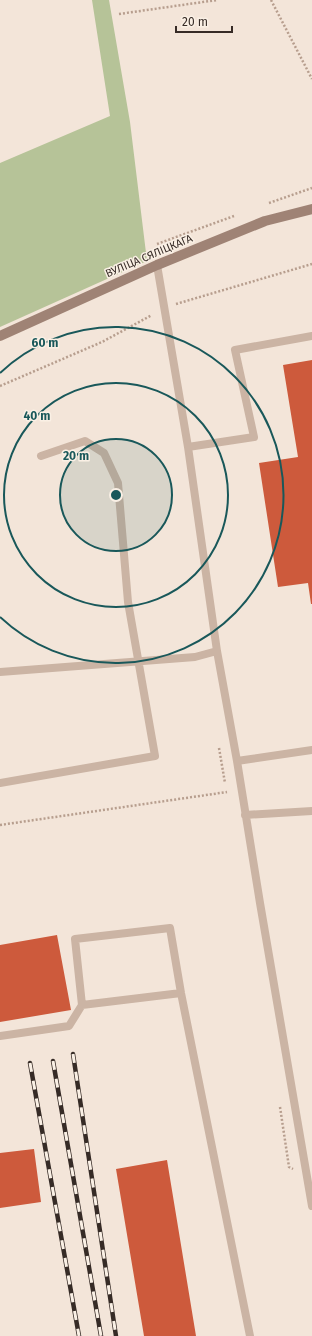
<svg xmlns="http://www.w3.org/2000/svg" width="312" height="1336" font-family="'Fira Sans',sans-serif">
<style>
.grass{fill:#b6c398}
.building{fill:#cd5a3c}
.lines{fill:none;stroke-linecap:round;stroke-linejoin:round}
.path{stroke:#b79e8e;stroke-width:2.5;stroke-dasharray:2 2;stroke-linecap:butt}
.lane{stroke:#cbb4a4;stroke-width:8}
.secondary{stroke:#9f8375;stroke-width:10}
.rail-casing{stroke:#362b26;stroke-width:4.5}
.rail{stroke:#faf0e5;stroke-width:3;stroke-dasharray:9;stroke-linecap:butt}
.ring{fill:none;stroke:#19585a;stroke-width:2}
.labels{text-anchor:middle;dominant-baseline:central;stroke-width:3;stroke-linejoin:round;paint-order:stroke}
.street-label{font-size:11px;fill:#362b26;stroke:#faf0e5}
.centre{fill:#19585a;stroke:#faf0e5;stroke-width:2}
.ring-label{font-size:12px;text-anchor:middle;font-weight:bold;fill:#19585a;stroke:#faf0e5;stroke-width:3;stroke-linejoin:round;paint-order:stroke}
</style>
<rect width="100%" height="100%" fill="#f3e5d9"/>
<path class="grass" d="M92 0H109L130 122 147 261 0 327V163L110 116Z"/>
<path class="building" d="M312 360V604H311L308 583 278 587 259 463 298 457 283 365Z
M57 935 71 1010 0 1022V945Z
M34 1149 41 1202 0 1208V1153Z
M167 1160 196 1336H144L116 1169Z"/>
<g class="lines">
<path class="path" d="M271 0 312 79
M119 14 217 0
M269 203 312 188
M157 244 234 216
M176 304 312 264
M0 386 102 342 152 315
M219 748 225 783
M0 825 227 792
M280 1107 289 1167 293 1169"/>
<path class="lane" d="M157 265 188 447 217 651 237 761 260 903 312 1206
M188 447 254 437 235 350 312 336
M0 672 195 657 217 651
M237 761 312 750
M0 783 155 756 128 602 118 483 104 453 85 441 41 456
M245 815 312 811
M181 993 82 1005 75 939 170 928 181 993 250 1336
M0 1036 69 1026 82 1005"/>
<path class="secondary" d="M0 336 157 265 265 221 312 209"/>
<defs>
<path id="rail" d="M73 1054 116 1336
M53 1061 101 1336
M30 1063 79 1336"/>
</defs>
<use href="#rail" class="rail-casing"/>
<use href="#rail" class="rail"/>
</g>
<circle cx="116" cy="495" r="56" fill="#19585a" fill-opacity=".12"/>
<g class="ring">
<circle cx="116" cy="495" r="56"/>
<circle cx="116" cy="495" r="112"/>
<path d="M0 373A168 168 0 1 1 0 617"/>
</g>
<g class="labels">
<g class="street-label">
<text transform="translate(149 256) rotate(-23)">ВУЛІЦА СЯЛІЦКАГА</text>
</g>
</g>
<circle cx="116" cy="495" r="6" class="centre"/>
<g class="ring-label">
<text x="45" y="347">60 m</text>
<text x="37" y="420">40 m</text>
<text x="76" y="460">20 m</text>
</g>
<path d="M176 26v6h56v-6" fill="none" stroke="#362b26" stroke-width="2"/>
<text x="182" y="26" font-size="12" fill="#362b26" stroke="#faf0e5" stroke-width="3" paint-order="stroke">20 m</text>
</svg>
